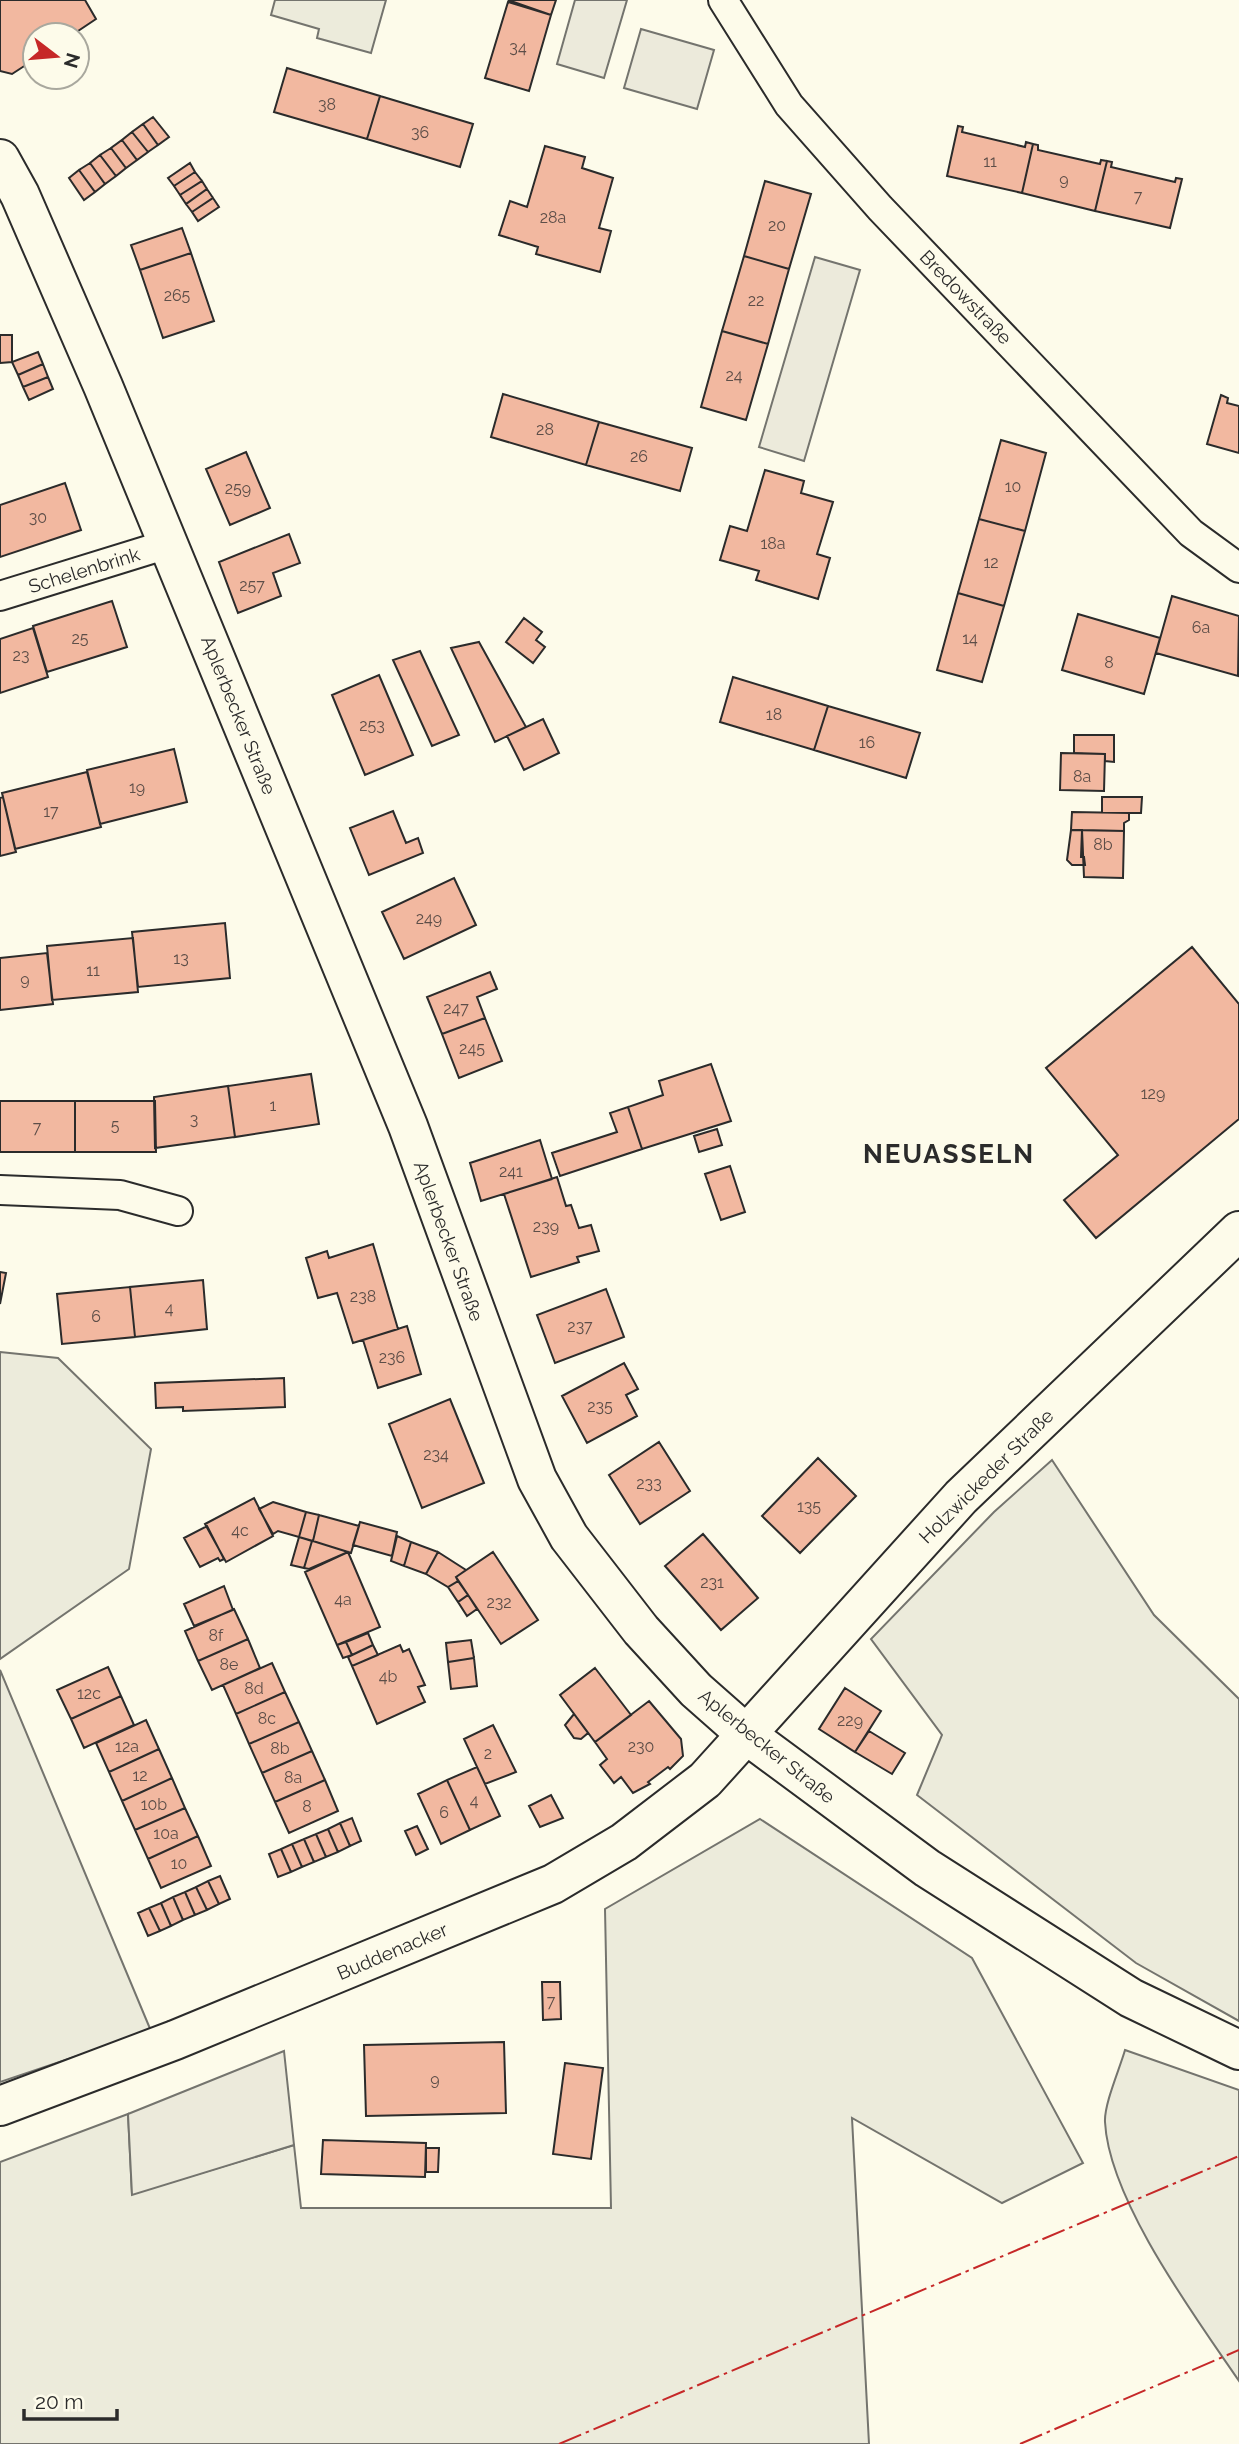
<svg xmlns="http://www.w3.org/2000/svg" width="1239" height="2444" font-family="Raleway,sans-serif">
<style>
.green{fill:#ecebdb;stroke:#74746e;stroke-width:2}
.parking{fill:#eceadb;stroke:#74746e;stroke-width:2}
.building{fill:#f2b8a0;stroke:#2b2b2b;stroke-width:2}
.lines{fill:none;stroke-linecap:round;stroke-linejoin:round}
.minor-casing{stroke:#2b2b2b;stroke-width:32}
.secondary-casing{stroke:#2b2b2b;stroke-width:42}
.minor{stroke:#fdfbea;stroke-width:28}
.secondary{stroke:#fdfbea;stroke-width:38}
.power{stroke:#c62828;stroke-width:2;stroke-dasharray:24 5 3.5 5;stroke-linecap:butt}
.labels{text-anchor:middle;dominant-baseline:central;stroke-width:5;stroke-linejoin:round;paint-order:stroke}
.number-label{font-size:16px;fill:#5d4e48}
.street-label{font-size:19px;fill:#2b2b2b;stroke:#fdfbea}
.district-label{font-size:26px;font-weight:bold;letter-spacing:2px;fill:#2b2b2b;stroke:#fdfbea}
</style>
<rect width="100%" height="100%" fill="#fdfbea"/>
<path class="green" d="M275 0H386L371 53 317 38 319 29 271 15Z
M0 1352 58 1358 151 1449 129 1569 0 1659Z
M1052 1460 1154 1615 1239 1699V2021L1136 1963 917 1795 942 1735 871 1639 994 1512Z
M0 1670 151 2031 0 2082Z
M760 1819 972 1958 1083 2163 1002 2203 852 2118 869 2444H0V2162L128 2114 132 2194 294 2145 301 2208H611L605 1909Z
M1125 2050 1239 2090V2381C1194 2315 1109 2200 1105 2122 1104 2104 1120 2068 1125 2050Z"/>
<path class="parking" d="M575 0H627L604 78 557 64Z
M641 29 714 50 697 109 624 88Z
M815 257 860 270 804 461 759 447Z
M284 2051 294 2145 132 2195 128 2114Z"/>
<path class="building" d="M0 0H85L96 19 72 35H35V59L12 74 0 71Z
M508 0H556L551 15Z
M508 2 551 15 529 91 485 78Z
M287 68 380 96 367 139 274 112Z
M380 96 473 124 460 167 367 139Z
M153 117 169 137 158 145 143 124Z
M143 124 158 145 148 152 132 132Z
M958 126 963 127 962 132 1025 147 1026 142 1033 144 1022 193 947 176Z
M132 132 148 152 137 160 122 140Z
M122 140 137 160 126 168 111 148Z
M1033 144 1038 145V150L1100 164 1101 160 1107 161 1095 211 1022 193Z
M545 146 585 157 582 168 613 178 599 228 611 231 600 272 536 254 538 247 499 235 510 201 527 207Z
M111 148 126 168 116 176 100 155Z
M100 155 116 176 105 184 90 163Z
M1107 161 1112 162 1111 167 1175 182 1176 178 1182 179 1170 228 1095 211Z
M90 163 105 184 95 192 79 170Z
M190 163 195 172 174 186 168 178Z
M79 170 95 192 84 200 69 178Z
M195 172 202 181 180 195 174 186Z
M202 181 207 189 186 204 180 195Z
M765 181 811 194 789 269 744 256Z
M207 189 213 198 192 212 186 204Z
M213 198 219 207 198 221 192 212Z
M182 228 191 253 140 270 131 245Z
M191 253 214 321 163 338 140 270Z
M744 256 789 269 768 344 722 331Z
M722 331 768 344 746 420 701 407Z
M0 335H12V362L0 363Z
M38 352 43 364 18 375 12 362Z
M43 364 48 377 23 387 18 375Z
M48 377 53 389 29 400 23 387Z
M503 394 599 422 586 465 491 437Z
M1221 395 1228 398 1227 403 1239 406V453L1207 444Z
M599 422 692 448 680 491 586 465Z
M1001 440 1046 453 1025 531 979 519Z
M246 452 270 508 230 525 206 469Z
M765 470 804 481 801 493 833 502 817 554 830 558 818 599 756 580 759 571 720 560 730 526 747 531Z
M65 483 81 530 0 557V505Z
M979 519 1025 531 1004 606 958 593Z
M289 534 300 563 273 573 281 596 238 613 219 562Z
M958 593 1004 606 982 682 937 670Z
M1172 596 1239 616 1238 676 1156 653Z
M112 601 127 647 47 672 33 626Z
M1078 614 1160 638 1144 694 1062 670Z
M524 618 542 632 536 640 545 647 533 663 506 642Z
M33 628 48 677 0 693V639Z
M479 642 526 727 495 742 451 648Z
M420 651 459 735 432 746 393 660Z
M379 675 413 755 365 775 332 695Z
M733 677 828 706 814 750 720 722Z
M828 706 920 733 906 778 814 750Z
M543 719 559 753 524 770 507 736Z
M1074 735H1114V762L1105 761V754L1074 753Z
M174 749 187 802 100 824 87 770Z
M1061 753 1105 754 1104 791 1060 790Z
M87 772 101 827 15 849 2 793Z
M3 797 16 852 0 856V798Z
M1102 797H1142L1141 813H1102Z
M393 811 406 843 418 838 423 853 369 875 350 828Z
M1072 812 1129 813V820L1124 823V831L1071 830Z
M1071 830H1082L1081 857H1084L1085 865H1072L1067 860Z
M1082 830 1124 831 1123 878 1084 877Z
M454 878 476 925 404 959 382 912Z
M225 923 230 978 138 987 132 932Z
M133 938 138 992 52 1000 47 946Z
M1192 947 1239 1004V1119L1096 1238 1064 1200 1118 1155 1046 1068Z
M47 953 53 1004 0 1010V958Z
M490 972 497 989 477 997 485 1018 442 1034 427 997Z
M485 1018 502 1061 459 1078 442 1034Z
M711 1064 731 1121 642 1149 628 1107 663 1095 659 1081Z
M311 1074 319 1124 235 1137 228 1086Z
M228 1086 235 1137 155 1148 154 1097Z
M0 1101H75V1152H0Z
M75 1101H155L156 1152H75Z
M628 1107 642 1149 560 1176 552 1153 617 1132 610 1113Z
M717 1129 722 1145 699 1152 694 1136Z
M540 1140 552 1179 481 1201 470 1163Z
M730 1166 745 1212 721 1220 705 1174Z
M557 1177 566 1206 571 1205 579 1228 591 1225 599 1251 577 1257 579 1262 531 1277 504 1194Z
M373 1244 398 1329 353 1343 337 1293 318 1298 306 1258 327 1251 329 1258Z
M0 1272 6 1273 0 1304Z
M203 1280 207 1329 135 1337 130 1287Z
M130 1287 135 1337 62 1344 57 1294Z
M606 1289 624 1337 555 1363 537 1315Z
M407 1326 421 1374 378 1388 363 1340Z
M624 1363 638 1389 626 1395 637 1416 587 1443 562 1396Z
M284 1378 285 1407 183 1411V1407L156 1408 155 1383Z
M450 1399 484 1483 422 1508 389 1424Z
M659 1442 690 1491 640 1524 609 1475Z
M818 1458 856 1496 800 1553 762 1516Z
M254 1498 273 1536 226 1562 205 1524Z
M273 1502 306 1512 299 1537 278 1531 273 1534 259 1509Z
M306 1512 319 1515 313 1541 299 1537Z
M319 1515 359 1526 351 1553 313 1541Z
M360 1522 397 1532 392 1556 353 1545Z
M207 1526 224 1559 220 1561 218 1558 200 1567 184 1538Z
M703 1534 758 1598 721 1630 665 1566Z
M397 1536 411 1542 404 1566 391 1561Z
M299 1537 312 1541 304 1568 291 1565Z
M312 1541H313L348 1552 309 1569 304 1568Z
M411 1542 438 1552 426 1574 404 1566Z
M348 1552 380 1627 337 1645 305 1572Z
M438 1552 466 1570 456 1577 458 1581 448 1587 426 1574Z
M493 1552 538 1620 501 1644 456 1577Z
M458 1581 468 1595 458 1602 448 1587Z
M224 1586 233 1610 194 1626 184 1604Z
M468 1595 477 1609 467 1616 458 1602Z
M234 1609 248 1639 198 1661 185 1631Z
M368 1633 373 1645 352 1655 346 1642Z
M248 1639 260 1668 212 1690 198 1661Z
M471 1640 474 1658 448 1662 446 1643Z
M346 1642 352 1655 343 1658 337 1645Z
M373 1645 378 1655 352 1666 348 1657Z
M400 1645 403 1652 409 1649 425 1685 418 1687 425 1702 377 1724 352 1666Z
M474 1658 477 1686 451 1689 448 1662Z
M272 1663 285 1692 236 1714 223 1685Z
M108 1667 121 1696 71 1719 57 1690Z
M595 1668 631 1715 595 1742 560 1695Z
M845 1688 881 1711 855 1752 819 1729Z
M285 1692 299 1722 249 1744 236 1714Z
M121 1696 134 1725 84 1748 71 1719Z
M649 1701 681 1739 683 1756 670 1769 668 1767 648 1782 650 1784 633 1793 621 1777 614 1783 600 1765 607 1759 595 1742Z
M574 1714 588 1733 581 1739 574 1738 565 1725Z
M146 1720 159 1749 109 1772 96 1743Z
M299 1722 312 1751 262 1773 249 1744Z
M493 1725 516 1772 485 1784 464 1739Z
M869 1731 905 1753 892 1774 855 1752Z
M159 1749 172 1778 122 1801 109 1772Z
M312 1751 325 1780 275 1802 262 1773Z
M477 1767 500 1816 470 1830 447 1780Z
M172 1778 185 1808 135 1830 122 1801Z
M325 1780 338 1811 289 1833 275 1802Z
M447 1780 470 1830 441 1844 418 1794Z
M551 1795 563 1818 540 1827 529 1806Z
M185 1808 198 1836 148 1859 135 1830Z
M352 1818 361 1841 350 1846 340 1823Z
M340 1823 350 1846 338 1852 328 1829Z
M417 1826 428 1849 416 1855 405 1831Z
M328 1829 338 1852 326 1857 316 1834Z
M316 1834 326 1857 314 1862 304 1839Z
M198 1836 211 1866 161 1888 148 1859Z
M304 1839 314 1862 302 1867 292 1844Z
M292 1844 302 1867 291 1872 281 1849Z
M281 1849 291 1872 278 1877 269 1854Z
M220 1876 230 1899 219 1904 208 1881Z
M208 1881 219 1904 207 1910 196 1887Z
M196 1887 207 1910 195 1915 185 1892Z
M185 1892 195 1915 183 1920 173 1897Z
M173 1897 183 1920 171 1926 161 1903Z
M161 1903 171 1926 160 1931 149 1908Z
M149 1908 160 1931 148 1936 138 1913Z
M542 1982H560L561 2019 543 2020Z
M504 2042 506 2113 366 2116 364 2045Z
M565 2063 603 2068 591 2159 553 2154Z
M323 2140 426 2143 425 2177 321 2174Z
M426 2148H439L438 2172H426Z"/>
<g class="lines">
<defs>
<path id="minor" d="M723 0 789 105 880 208 1191 533 1239 568
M0 596 168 544
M0 1190 120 1195 178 1211"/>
<path id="secondary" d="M0 159 20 195 103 386 408 1126 537 1479 569 1537 641 1630 696 1690 747 1735 927 1868 1131 1998 1239 2050
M0 2106 175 2040 553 1884 624 1842 705 1780 961 1497 1239 1231"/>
</defs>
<use href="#minor" class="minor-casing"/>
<use href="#secondary" class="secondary-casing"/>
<use href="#minor" class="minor"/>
<use href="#secondary" class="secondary"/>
<path class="power" d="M559 2444 1239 2156
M1020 2444 1239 2350"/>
</g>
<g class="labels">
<g class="number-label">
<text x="518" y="47">34</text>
<text x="327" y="104">38</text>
<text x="420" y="132">36</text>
<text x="990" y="161">11</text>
<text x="1064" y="179">9</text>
<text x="1138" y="196">7</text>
<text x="553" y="217">28a</text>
<text x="777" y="225">20</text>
<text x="177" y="295">265</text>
<text x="756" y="300">22</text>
<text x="734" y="375">24</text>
<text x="545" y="429">28</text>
<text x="639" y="456">26</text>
<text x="1013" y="486">10</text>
<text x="238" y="488">259</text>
<text x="38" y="517">30</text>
<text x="773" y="543">18a</text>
<text x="991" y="562">12</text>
<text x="252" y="585">257</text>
<text x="1201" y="627">6a</text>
<text x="80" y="638">25</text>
<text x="970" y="638">14</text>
<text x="21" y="655">23</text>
<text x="1109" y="662">8</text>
<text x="774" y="714">18</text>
<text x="372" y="725">253</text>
<text x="867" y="742">16</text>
<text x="1082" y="776">8a</text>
<text x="137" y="787">19</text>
<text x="51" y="811">17</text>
<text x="1103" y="844">8b</text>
<text x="429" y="918">249</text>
<text x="181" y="958">13</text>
<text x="93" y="970">11</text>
<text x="25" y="979">9</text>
<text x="456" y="1008">247</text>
<text x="472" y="1048">245</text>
<text x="1153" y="1093">129</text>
<text x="273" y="1105">1</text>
<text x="194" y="1119">3</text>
<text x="115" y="1125">5</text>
<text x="37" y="1127">7</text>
<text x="511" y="1171">241</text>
<text x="546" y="1226">239</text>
<text x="363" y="1296">238</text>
<text x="169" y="1308">4</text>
<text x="96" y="1316">6</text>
<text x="580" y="1326">237</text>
<text x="392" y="1357">236</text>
<text x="600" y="1406">235</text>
<text x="436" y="1454">234</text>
<text x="649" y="1483">233</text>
<text x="809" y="1506">135</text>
<text x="240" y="1530">4c</text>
<text x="712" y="1582">231</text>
<text x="343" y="1599">4a</text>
<text x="499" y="1602">232</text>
<text x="216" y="1635">8f</text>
<text x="229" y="1664">8e</text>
<text x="388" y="1676">4b</text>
<text x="254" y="1688">8d</text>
<text x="89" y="1693">12c</text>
<text x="267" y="1718">8c</text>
<text x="850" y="1720">229</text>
<text x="127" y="1746">12a</text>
<text x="641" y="1746">230</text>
<text x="280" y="1748">8b</text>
<text x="488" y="1753">2</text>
<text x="140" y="1775">12</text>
<text x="293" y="1777">8a</text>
<text x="474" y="1800">4</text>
<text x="154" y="1804">10b</text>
<text x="307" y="1806">8</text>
<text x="444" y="1812">6</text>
<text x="166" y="1833">10a</text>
<text x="179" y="1863">10</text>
<text x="551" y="2001">7</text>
<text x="435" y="2079">9</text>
</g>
<g class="street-label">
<text transform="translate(966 297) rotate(46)">Bredowstraße</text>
<text transform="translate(84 570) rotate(-17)">Schelenbrink</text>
<text transform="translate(239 715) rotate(68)">Aplerbecker Straße</text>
<text transform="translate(449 1241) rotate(70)">Aplerbecker Straße</text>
<text transform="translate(986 1476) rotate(-45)">Holzwickeder Straße</text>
<text transform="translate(767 1746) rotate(39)">Aplerbecker Straße</text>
<text transform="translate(392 1951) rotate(-23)">Buddenacker</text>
</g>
<g class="district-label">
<text x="949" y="1154">NEUASSELN</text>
</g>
</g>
<g transform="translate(56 56) rotate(106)"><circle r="33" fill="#fdfbea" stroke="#a9a89e" stroke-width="2"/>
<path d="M0-5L12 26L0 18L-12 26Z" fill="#c62828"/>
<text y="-10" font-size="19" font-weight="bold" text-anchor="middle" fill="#2b2b2b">N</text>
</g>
<path d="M24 2409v10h93v-10" fill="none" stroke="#2b2b2b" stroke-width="3.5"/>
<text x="35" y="2409" font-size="21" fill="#2b2b2b" stroke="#fdfbea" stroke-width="5" paint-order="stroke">20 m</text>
</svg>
